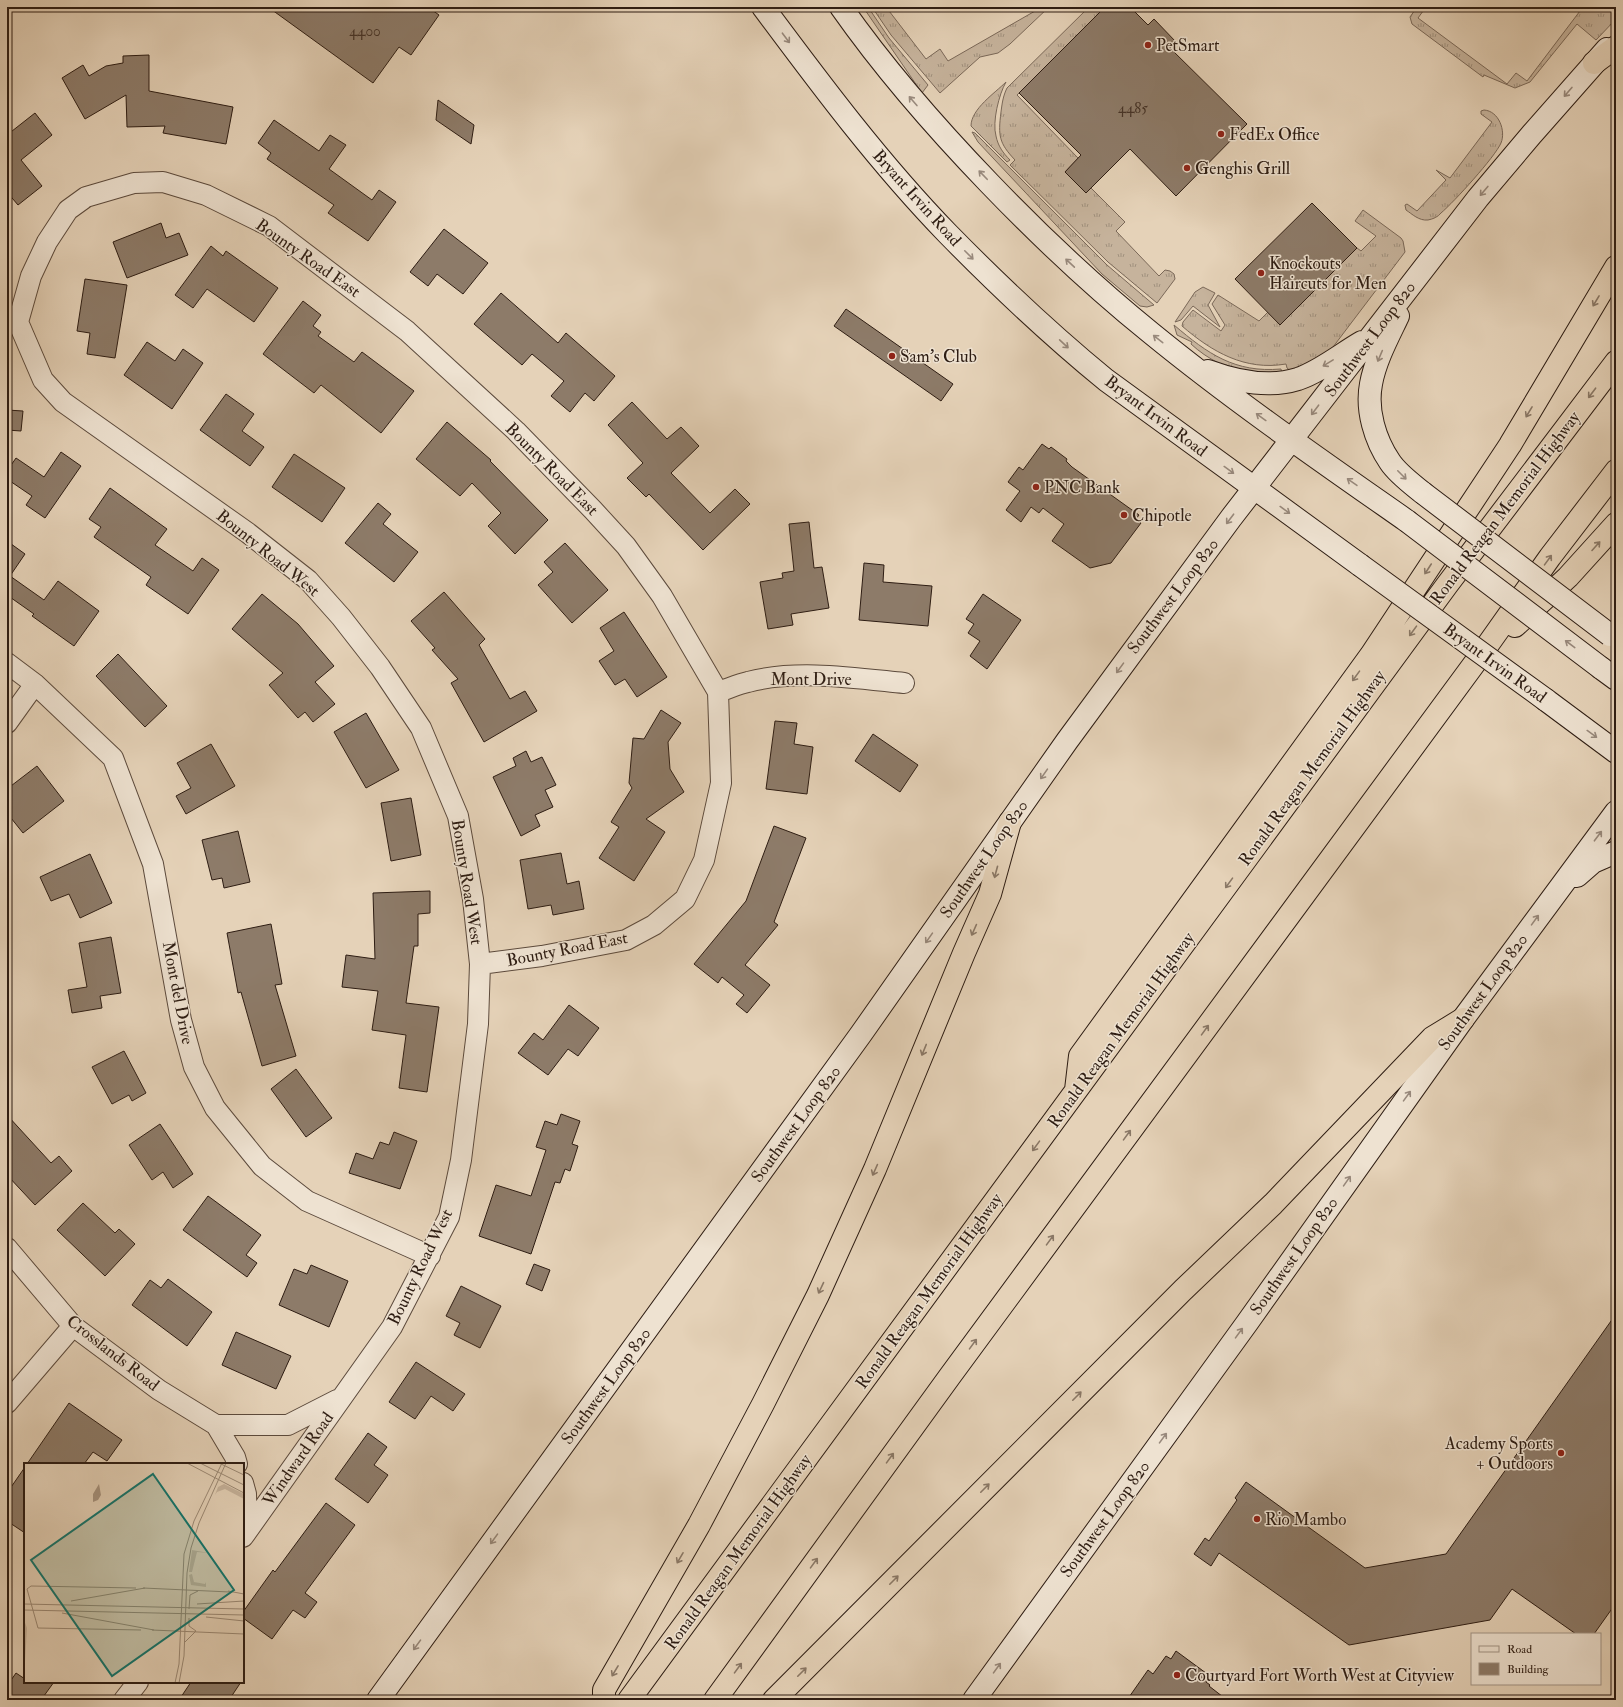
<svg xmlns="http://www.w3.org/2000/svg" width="1623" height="1707" font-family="'IM FELL Double Pica',serif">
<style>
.grass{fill:url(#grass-tufts);stroke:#7a6858}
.building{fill:#8d7b69;stroke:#2e1d13}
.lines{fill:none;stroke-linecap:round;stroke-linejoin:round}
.minor-casing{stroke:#5c4a3c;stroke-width:22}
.secondary-casing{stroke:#2e1d13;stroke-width:24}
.motorway-casing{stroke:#2e1d13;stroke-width:24}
.minor{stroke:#eee2d1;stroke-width:20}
.secondary{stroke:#eee2d1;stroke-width:22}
.motorway{stroke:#e5d2b8;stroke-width:22}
.secondary-bridge-casing{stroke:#2e1d13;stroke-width:24;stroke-linecap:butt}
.secondary-bridge{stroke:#eee2d1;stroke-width:22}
.oneway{stroke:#98897c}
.oneway2{stroke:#8a7866}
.poi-dot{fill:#8f2418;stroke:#eee2d1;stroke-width:1.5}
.labels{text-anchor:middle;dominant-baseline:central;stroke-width:3;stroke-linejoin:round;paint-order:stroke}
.number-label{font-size:15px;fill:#463428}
.poi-label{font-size:17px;fill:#2e1d13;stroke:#eee2d1;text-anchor:start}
.street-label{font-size:17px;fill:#2e1d13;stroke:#eee2d1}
.inset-road{fill:none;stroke:#9c8a76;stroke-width:1}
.view{fill:#0f766e;fill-opacity:0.15;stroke:#0f766e;stroke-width:2}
.inset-edge{fill:none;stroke:#2e1d13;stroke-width:2}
</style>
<defs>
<pattern id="grass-tufts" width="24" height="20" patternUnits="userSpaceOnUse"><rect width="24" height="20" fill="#c6b39c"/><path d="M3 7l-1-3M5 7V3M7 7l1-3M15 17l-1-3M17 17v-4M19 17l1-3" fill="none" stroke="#a1917e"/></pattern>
</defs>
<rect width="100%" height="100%" fill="#e5d2b8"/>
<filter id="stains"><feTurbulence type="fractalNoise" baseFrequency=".005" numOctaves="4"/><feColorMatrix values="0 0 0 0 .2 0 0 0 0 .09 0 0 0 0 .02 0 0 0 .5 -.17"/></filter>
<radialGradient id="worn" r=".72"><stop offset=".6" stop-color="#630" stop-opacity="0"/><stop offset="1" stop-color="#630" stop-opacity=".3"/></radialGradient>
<path class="grass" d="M863 7H868L889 38 928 85 922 93Z
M872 7H886L926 59 940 49 948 61 1042 7H1049L1010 44 998 53 980 57 940 93 891 35Z
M1089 7H1105L1017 95 1078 158 1065 172 1086 193 1091 188 1125 222 1116 231 1159 276 1165 270 1170 271 1174 274 1175 279 1157 303 1108 262 1010 165 1015 160C999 143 998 136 1001 112 1002 104 1003 96 1007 88Z
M1417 7H1426L1418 18 1507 84 1516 73 1527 81 1583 7H1616V19L1596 40 1577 24 1530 82 1515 88 1484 75 1483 77 1412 24 1410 17Z
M1006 82C999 94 992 122 996 136 998 146 1003 153 1010 160L1007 162 971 126C971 109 995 93 1006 82Z
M1484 110C1499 111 1506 131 1501 143 1495 157 1454 202 1441 213 1438 217 1433 219 1428 220 1419 221 1412 214 1406 210L1405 205 1407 204 1417 211 1446 180 1436 170 1450 178 1492 122 1481 114V111Z
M972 132 975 133 1107 265 1154 305 1147 307 1140 306 1102 274 978 142Z
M1363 210 1401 238 1403 241 1405 252 1333 347 1327 353 1292 372 1287 368 1286 364C1245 371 1212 352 1182 326L1183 322 1193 310 1221 331 1225 325 1212 304 1218 295 1259 321 1268 312 1357 248 1361 251 1376 236 1355 221Z
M1203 287 1215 293 1208 305 1220 327 1193 306 1181 320 1175 322 1195 292Z
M1174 325C1208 354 1235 373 1281 369L1282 374C1272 374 1261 375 1251 374 1229 370 1207 359 1191 344L1192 342 1177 335Z"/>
<path class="building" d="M268 7H428L439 15 411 55 399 47 373 83Z
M1105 7H1130L1148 25 1154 19 1176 42 1170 48 1247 124 1176 196 1130 149 1086 193 1065 172 1081 155 1019 93Z
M149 55V91L233 107 226 144 163 133 165 126 127 127 126 95 85 119 62 78 83 65 89 76 106 66 123 63V56Z
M438 100 474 125 471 144 436 120Z
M35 113 52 135 21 160 42 186 18 205 7 192V135Z
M274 120 319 151 330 135 346 145 329 169 372 200 379 190 396 202 368 241 328 213 334 205 267 159 271 153 258 143Z
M1312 203 1357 248 1280 325 1235 279Z
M161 223 166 238 179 233 188 255 127 278 113 242Z
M444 229 488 263 463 294 437 274 428 286 410 272Z
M211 246 223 256 226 251 278 288 254 322 207 289 193 308 175 295Z
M85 279 127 285 115 358 87 354 90 333 77 331Z
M501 293 558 343 566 333 615 376 594 401 585 393 570 412 551 396 564 381 532 354 522 365 474 324Z
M303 301 321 315 313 326 321 332 318 336 354 362 362 352 414 391 381 433 321 385 314 393 263 354Z
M846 309 953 384 941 401 834 326Z
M147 342 175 361 183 349 203 363 172 409 124 375Z
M226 394 254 414 242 431 264 447 250 466 200 430Z
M632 402 667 439 681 427 699 446 671 473 710 513 735 489 750 504 703 550 649 494 646 497 627 478 643 463 608 425Z
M7 410 23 411 21 431 7 430Z
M447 422 491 460 490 461 548 520 515 554 488 526 501 513 472 483 460 496 416 459Z
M1042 444 1049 449 1051 447 1067 459 1066 461 1072 467 1139 515 1136 519 1141 523 1111 563 1090 568 1052 541 1064 524 1043 508 1039 513 1031 507 1021 522 1006 510 1020 491 1008 482 1019 467 1023 470Z
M61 452 81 466 45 518 26 505 32 496 7 479V471L16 458 44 477Z
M294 454 345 488 322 522 272 487Z
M110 488 167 529 155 545 193 571 202 558 219 570 188 614 146 585 151 577 94 537 101 527 89 519Z
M378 503 391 514 383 524 418 552 394 582 345 543Z
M809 522 814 568 822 567 829 608 791 614 793 625 768 629 760 582 783 578 782 573 794 571 789 524Z
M7 541 25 554 10 576 44 600 58 581 99 611 74 646 32 616 34 614 7 595Z
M565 543 608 590 572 623 538 585 553 572 544 562Z
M864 563 884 565 883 582 932 586 928 626 859 620Z
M444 592 485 639 479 645 510 699 525 691 537 711 484 742 451 683 458 679 432 650 435 648 411 621Z
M262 594 298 624 334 666 315 682 335 704 313 722 305 712 298 718 269 685 283 673 232 629Z
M983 594 1021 620 987 669 970 656 980 641 968 633 974 624 966 619Z
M624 612 667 677 637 697 625 679 615 685 599 661 614 651 600 628Z
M118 654 167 706 145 727 96 676Z
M661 710 681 723 668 742 670 769 684 792 646 819 665 832 634 881 599 858 619 827 611 822 632 788 629 783 633 738 644 739Z
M366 713 399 770 366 788 334 732Z
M775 721 797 723 794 744 813 747 807 794 766 789Z
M873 734 918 765 900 792 855 761Z
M211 744 235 786 186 814 176 796 191 788 177 763Z
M526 751 531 762 542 757 556 785 545 790 553 807 535 815 540 826 521 836 493 777 516 766 513 758Z
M37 766 64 801 23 833 7 813V789Z
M411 798 421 855 391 861 381 803Z
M774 826 806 838 774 922 778 925 745 965 770 985 747 1013 736 1004 744 995 722 977 718 983 694 964 746 901Z
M238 831 250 882 224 888 222 878 212 880 202 840Z
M561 853 567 884 579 881 584 909 553 915 551 905 528 909 520 860Z
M90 854 112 903 80 918 69 894 51 901 40 877Z
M430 891V913L418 914V946H414L406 1003 439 1007 427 1092 399 1088 406 1035 372 1030 378 991 342 987 346 955 375 959 373 893Z
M271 924 282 984 275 985 296 1056 262 1066 241 992 238 993 227 933Z
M111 937 121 993 100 996 102 1008 72 1013 68 990 87 987 79 943Z
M569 1005 599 1028 578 1056 568 1049 548 1075 518 1053 534 1033 543 1040Z
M124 1051 146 1093 132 1101 129 1095 112 1104 92 1067Z
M296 1069 332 1118 306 1137 271 1089Z
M561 1114 580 1121 572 1144 578 1146 570 1171 565 1169 560 1183 555 1182 531 1254 479 1236 496 1185 531 1196 546 1150 536 1147 545 1121 557 1125Z
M7 1115 51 1163 59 1156 72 1171 35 1205 7 1175Z
M160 1124 193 1174 173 1188 163 1172 152 1180 129 1145Z
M394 1132 417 1141 400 1189 349 1173 356 1153 373 1159 380 1142 389 1145Z
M208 1196 261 1235 246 1255 257 1263 247 1277 183 1230Z
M83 1203 115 1233 119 1229 135 1244 105 1276 57 1230Z
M534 1264 550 1270 542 1291 526 1284Z
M311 1265 348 1281 329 1327 279 1305 294 1269 307 1274Z
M168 1279 212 1312 187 1346 132 1305 150 1280 161 1288Z
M461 1286 501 1306 480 1348 454 1335 460 1323 446 1316Z
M1616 1314V1603L1594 1634H1576L1512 1589 1490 1620 1349 1645 1219 1553 1211 1566 1194 1554 1205 1538 1209 1541 1237 1500 1235 1498 1246 1482 1365 1568 1446 1554Z
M236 1332 291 1356 276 1389 222 1365Z
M416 1362 465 1394 453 1411 431 1396 415 1419 389 1402Z
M69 1403 122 1440 107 1461 93 1452 84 1464H27Z
M368 1433 387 1447 374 1465 388 1475 368 1503 335 1479Z
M25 1467V1533L7 1521V1493Z
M326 1503 355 1525 305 1593 317 1602 305 1618 293 1610 272 1639 243 1618V1612L273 1570 275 1572Z
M1176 1651 1210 1676 1206 1682 1210 1685 1209 1686 1227 1700H1127L1148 1670 1153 1674 1166 1656 1171 1659Z
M16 1673 25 1679V1682H54L41 1700H7V1686Z
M191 1682H241L229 1700H179Z"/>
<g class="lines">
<defs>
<path id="minor" d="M18 322 43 380 63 402 248 533 308 580 341 617 380 667 421 728 458 816 473 899 480 964 478 1024 461 1160 449 1217 392 1327 243 1537
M18 322 31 276 47 242 68 210 86 197 134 183 163 182 206 195 269 226 407 331 516 431 593 510 626 546 662 596 718 692 721 783 704 860 685 899 654 925 626 940 542 956 480 964
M7 663 35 684 113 758 153 864 181 1020 194 1067 215 1108 262 1166 307 1201 430 1256
M718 692C728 689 738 684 748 682 796 669 855 678 904 683
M7 723 35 684
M7 1248 73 1326 159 1390 216 1425 235 1457 237 1464
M7 1403 73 1326
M216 1425H288L337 1400
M243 1483 246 1494 247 1531
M124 1700 138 1682"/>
<path id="secondary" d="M763 7C821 85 880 164 948 234 998 285 1051 335 1106 380L1360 565
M841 7C886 71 936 128 990 184 1041 237 1094 287 1151 333 1233 400 1320 460 1407 521
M1398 316C1388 337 1375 361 1371 384 1366 410 1375 440 1390 462 1398 474 1412 484 1423 493
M1208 371C1235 381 1269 388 1298 379 1321 371 1341 354 1362 342
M1601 668 1616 679
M1546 700 1616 752
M1577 876 1593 862 1616 852
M378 1700 861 1034 1067 741 1231 518 1478 198 1532 134 1607 49
M974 1700 1247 1323 1463 1019 1616 812"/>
<path id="motorway" d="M1594 63 1616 47
M1515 626 1568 577 1616 524
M1076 1090 1080 1056 1371 655 1510 445 1616 267
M604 1700V1690L699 1525 763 1404 818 1295 875 1169 964 953 990 894 1010 822
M629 1700 1447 585 1616 362
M715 1700 950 1376 1477 660 1550 557 1616 471
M774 1700 1183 1290 1273 1204 1432 1038 1463 1019"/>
</defs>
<use href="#minor" class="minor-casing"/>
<use href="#secondary" class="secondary-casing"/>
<use href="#motorway" class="motorway-casing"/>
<use href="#minor" class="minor"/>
<use href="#secondary" class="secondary"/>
<use href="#motorway" class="motorway"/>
<defs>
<path id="secondary-bridge" d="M1423 493 1610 635
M1407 521 1601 668
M1360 565 1546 700"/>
</defs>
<use href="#secondary-bridge" class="secondary-bridge-casing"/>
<use href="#secondary-bridge" class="secondary-bridge"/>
</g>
<defs><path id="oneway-shaft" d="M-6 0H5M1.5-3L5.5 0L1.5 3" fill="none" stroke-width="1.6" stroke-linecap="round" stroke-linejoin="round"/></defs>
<g class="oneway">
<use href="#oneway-shaft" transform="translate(786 38) rotate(53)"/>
<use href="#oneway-shaft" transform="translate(1568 92) rotate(131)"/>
<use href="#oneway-shaft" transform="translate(913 101) rotate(-131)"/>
<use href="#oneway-shaft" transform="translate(983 175) rotate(-134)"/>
<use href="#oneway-shaft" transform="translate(1484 191) rotate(130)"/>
<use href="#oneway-shaft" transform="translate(969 255) rotate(45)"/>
<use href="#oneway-shaft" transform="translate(1070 263) rotate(-137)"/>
<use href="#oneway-shaft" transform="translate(1158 339) rotate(-142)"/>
<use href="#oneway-shaft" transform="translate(1064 344) rotate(43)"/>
<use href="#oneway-shaft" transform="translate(1380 356) rotate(113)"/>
<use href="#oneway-shaft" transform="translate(1328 363) rotate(149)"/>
<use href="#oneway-shaft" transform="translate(1315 410) rotate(127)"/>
<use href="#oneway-shaft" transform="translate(1261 417) rotate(-144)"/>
<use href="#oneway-shaft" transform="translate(1229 470) rotate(36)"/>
<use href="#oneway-shaft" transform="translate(1402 475) rotate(45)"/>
<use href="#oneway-shaft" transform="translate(1352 482) rotate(-145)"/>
<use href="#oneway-shaft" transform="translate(1285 510) rotate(36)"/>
<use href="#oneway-shaft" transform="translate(1230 519) rotate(127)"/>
<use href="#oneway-shaft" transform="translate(1570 644) rotate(-143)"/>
<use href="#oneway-shaft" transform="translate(1120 668) rotate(126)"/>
<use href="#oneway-shaft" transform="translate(1592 734) rotate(36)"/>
<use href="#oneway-shaft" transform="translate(1044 774) rotate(125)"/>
<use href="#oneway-shaft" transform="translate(1598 836) rotate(-53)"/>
<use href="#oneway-shaft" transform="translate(1535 920) rotate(-54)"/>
<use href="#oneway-shaft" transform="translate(929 938) rotate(125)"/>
<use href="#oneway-shaft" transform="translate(1407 1096) rotate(-54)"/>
<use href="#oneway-shaft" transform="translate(1347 1181) rotate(-55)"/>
<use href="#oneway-shaft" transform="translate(1239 1333) rotate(-54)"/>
<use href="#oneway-shaft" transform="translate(1163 1438) rotate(-54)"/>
<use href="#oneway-shaft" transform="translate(494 1539) rotate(126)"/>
<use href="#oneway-shaft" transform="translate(417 1645) rotate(126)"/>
<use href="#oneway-shaft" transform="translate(997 1668) rotate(-54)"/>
</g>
<g class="oneway2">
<use href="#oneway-shaft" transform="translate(1596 301) rotate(121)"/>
<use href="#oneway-shaft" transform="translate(1592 393) rotate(127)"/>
<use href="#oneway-shaft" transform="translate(1529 412) rotate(121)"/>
<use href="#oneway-shaft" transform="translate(1596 546) rotate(-48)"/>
<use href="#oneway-shaft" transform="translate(1548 560) rotate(-54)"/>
<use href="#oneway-shaft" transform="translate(1428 569) rotate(123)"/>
<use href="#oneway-shaft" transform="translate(1413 631) rotate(126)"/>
<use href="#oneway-shaft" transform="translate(1356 676) rotate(126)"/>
<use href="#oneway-shaft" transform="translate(996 872) rotate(105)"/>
<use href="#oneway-shaft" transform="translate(1229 883) rotate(126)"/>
<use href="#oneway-shaft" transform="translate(974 930) rotate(114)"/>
<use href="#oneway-shaft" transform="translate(1205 1030) rotate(-54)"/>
<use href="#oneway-shaft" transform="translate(924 1050) rotate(112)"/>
<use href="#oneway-shaft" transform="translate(1127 1135) rotate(-54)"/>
<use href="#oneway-shaft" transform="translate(1036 1146) rotate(126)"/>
<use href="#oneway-shaft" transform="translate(875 1170) rotate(114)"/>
<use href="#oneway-shaft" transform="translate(1050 1240) rotate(-54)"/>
<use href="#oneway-shaft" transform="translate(821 1288) rotate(115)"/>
<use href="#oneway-shaft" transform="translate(973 1344) rotate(-54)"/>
<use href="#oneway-shaft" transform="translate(1077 1396) rotate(-45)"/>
<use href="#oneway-shaft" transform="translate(890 1458) rotate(-54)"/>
<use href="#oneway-shaft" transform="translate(985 1488) rotate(-45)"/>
<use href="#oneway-shaft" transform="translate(680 1558) rotate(120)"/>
<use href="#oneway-shaft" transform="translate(814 1563) rotate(-54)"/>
<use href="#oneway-shaft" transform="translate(894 1580) rotate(-45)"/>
<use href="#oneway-shaft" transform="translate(738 1668) rotate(-54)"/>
<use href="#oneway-shaft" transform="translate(615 1671) rotate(121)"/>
<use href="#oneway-shaft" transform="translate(802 1672) rotate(-45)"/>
</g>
<g class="poi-dot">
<circle cx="1148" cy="45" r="4"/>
<circle cx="1221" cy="134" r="4"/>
<circle cx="1187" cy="168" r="4"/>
<circle cx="1261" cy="273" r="4"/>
<circle cx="892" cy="356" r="4"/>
<circle cx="1036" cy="487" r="4"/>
<circle cx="1124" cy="515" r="4"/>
<circle cx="1561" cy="1453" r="4"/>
<circle cx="1257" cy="1519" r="4"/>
<circle cx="1177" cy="1675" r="4"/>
</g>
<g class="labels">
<g class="number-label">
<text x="365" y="31">4400</text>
<text x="1133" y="108">4485</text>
</g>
<g class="poi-label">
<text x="1156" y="45">PetSmart</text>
<text x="1229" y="134">FedEx Office</text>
<text x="1195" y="168">Genghis Grill</text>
<text x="1269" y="263">Knockouts<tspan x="1269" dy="20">Haircuts for Men</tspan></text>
<text x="900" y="356">Sam's Club</text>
<text x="1044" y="487">PNC Bank</text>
<text x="1132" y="515">Chipotle</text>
<text x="1553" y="1443" text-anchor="end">Academy Sports<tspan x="1553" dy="20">+ Outdoors</tspan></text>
<text x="1265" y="1519">Rio Mambo</text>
<text x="1185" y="1675">Courtyard Fort Worth West at Cityview</text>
</g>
<g class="street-label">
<text transform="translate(917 198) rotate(48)">Bryant Irvin Road</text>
<text transform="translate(308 258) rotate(35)">Bounty Road East</text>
<text transform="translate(1370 339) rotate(-53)">Southwest Loop 820</text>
<text transform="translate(1156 416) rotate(37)">Bryant Irvin Road</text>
<text transform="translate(552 469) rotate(45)">Bounty Road East</text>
<text transform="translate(1505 508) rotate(-53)">Ronald Reagan Memorial Highway</text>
<text transform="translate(268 553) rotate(39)">Bounty Road West</text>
<text transform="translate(1173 596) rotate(-53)">Southwest Loop 820</text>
<text transform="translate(1495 663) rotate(36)">Bryant Irvin Road</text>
<text x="811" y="679">Mont Drive</text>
<text transform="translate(1312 768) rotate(-54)">Ronald Reagan Memorial Highway</text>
<text transform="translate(984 859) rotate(-55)">Southwest Loop 820</text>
<text transform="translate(467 882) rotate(81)">Bounty Road West</text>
<text transform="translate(567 949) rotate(-11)">Bounty Road East</text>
<text transform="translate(1483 992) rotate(-54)">Southwest Loop 820</text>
<text transform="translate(178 993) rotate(79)">Mont del Drive</text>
<text transform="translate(1121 1030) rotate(-54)">Ronald Reagan Memorial Highway</text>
<text transform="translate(796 1124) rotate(-54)">Southwest Loop 820</text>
<text transform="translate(1294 1256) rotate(-55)">Southwest Loop 820</text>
<text transform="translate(420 1267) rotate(-64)">Bounty Road West</text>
<text transform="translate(929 1291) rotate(-54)">Ronald Reagan Memorial Highway</text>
<text transform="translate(113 1353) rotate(38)">Crosslands Road</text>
<text transform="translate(606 1386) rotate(-54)">Southwest Loop 820</text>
<text transform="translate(298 1459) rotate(-55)">Windward Road</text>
<text transform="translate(1105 1519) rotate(-54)">Southwest Loop 820</text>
<text transform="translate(738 1552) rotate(-54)">Ronald Reagan Memorial Highway</text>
</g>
</g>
<g transform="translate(24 1463)">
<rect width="220" height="220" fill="#e5d2b8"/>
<path d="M200 21 220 31V36L201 26 193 29 191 32 194 24ZM168 87 185 90 173 89 168 109H165ZM168 111 170 119 181 121 182 119V124L167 122 165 112Z" fill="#c6b39c"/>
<path d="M0 157 3 165 0 215Z" fill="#c6b39c"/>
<path d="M75 21 77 32 74 37 69 39V31Z" fill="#a79480"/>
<path class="inset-road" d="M163 0 220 30M176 0 220 22M195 0 220 12M112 125 7 123 3 126 14 165 117 167M119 125 206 129M204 128 220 131M47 138 121 125M0 141 220 146M173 141 220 138M165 146 166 132 174 128M0 147 220 152M38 150 130 167M182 154 220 158M128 167 220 171M161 179 172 168 165 163V155M151 220 155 201 160 91 170 58 198 0M155 220 160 193 163 110 167 85 175 60 202 0"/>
<path class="view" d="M129 11 210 127 88 213 7 97Z"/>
<rect width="220" height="220" class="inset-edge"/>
</g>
<rect width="1623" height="1707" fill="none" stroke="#e5d2b8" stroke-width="24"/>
<rect x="8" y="8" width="1607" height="1691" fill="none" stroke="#2e1d13" stroke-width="2"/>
<rect x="12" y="12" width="1599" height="1683" fill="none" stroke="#2e1d13"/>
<rect x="1471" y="1633" width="130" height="52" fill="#eee2d1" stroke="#a19385"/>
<rect x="1479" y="1646" width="20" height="6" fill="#eee2d1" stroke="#a19385"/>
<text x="1507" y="1653" font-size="12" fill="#2e1d13">Road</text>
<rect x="1479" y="1663" width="20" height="12" fill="#8d7b69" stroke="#a19385"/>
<text x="1507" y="1673" font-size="12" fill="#2e1d13">Building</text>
<rect width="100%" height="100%" filter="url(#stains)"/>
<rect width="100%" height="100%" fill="url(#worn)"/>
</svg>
